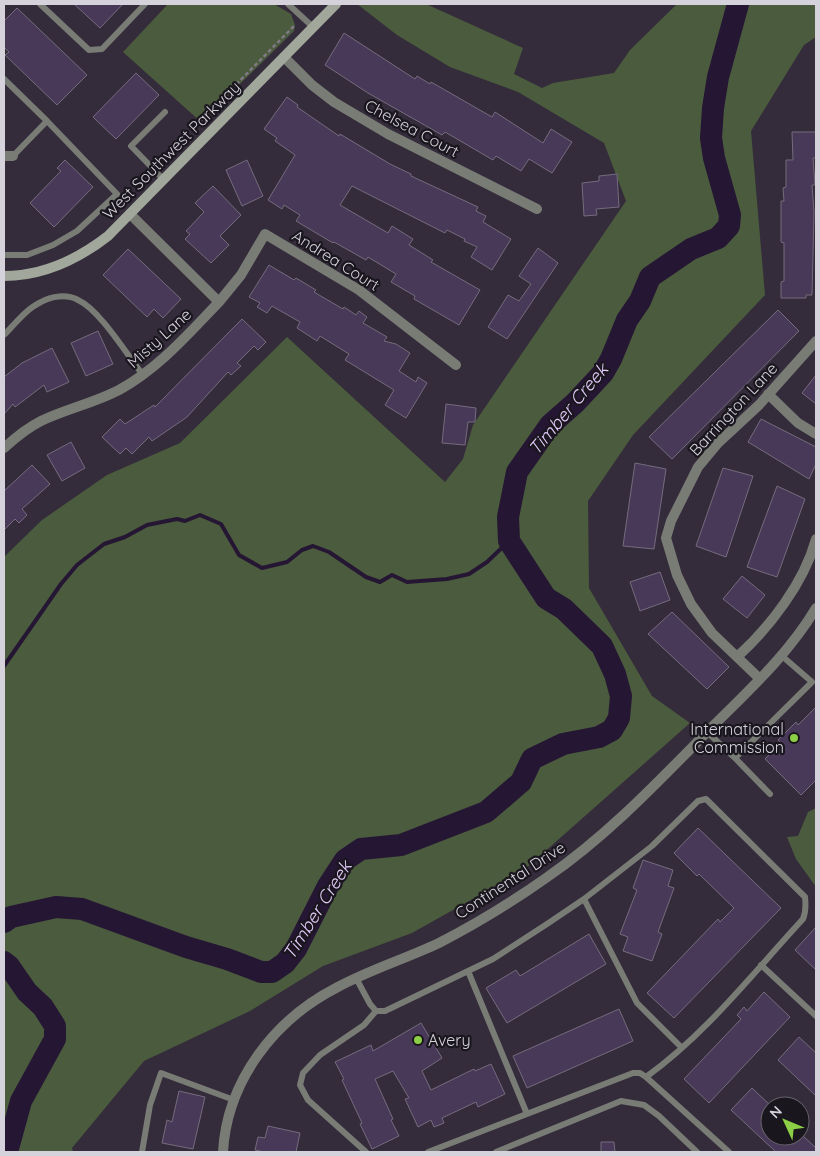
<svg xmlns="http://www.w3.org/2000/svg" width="820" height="1156" font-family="Quicksand,sans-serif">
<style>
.green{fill:#4b5b3d}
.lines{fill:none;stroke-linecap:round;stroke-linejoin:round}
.stream{stroke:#251634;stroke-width:4}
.river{stroke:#251634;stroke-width:22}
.building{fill:#493959;stroke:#746c7d}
.path{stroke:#7f7986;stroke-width:2.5;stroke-dasharray:4 2.5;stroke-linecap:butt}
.lane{stroke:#787c75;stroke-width:6}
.street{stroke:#787c75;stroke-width:10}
.secondary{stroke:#a1a89b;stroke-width:10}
.poi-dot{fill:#8cce45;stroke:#1a161d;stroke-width:2}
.labels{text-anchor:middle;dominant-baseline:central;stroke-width:4.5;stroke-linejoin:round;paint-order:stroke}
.street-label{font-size:16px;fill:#d6d2dc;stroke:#1a161d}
.poi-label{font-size:16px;fill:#d6d2dc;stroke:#1a161d;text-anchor:end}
.water-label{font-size:18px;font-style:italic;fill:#e3ccfc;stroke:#1a161d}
</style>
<rect width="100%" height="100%" fill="#342c3b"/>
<path class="green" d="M168 4H274L291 14 295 25 294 31 201 122 123 52Z
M357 4H426L523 48 514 74 542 88 553 83 614 73 630 50 677 4H816V37L804 45 751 131 765 295 633 435 588 501 589 588 652 696 690 723 524 870 412 933 323 966 250 1011 144 1061 72 1148 73 1152H4V557L42 520 107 475 180 443 287 337 445 482 463 459 473 425 626 201 604 143 518 92 450 67 397 35Z
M816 808V887L796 859 787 837 798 836 808 812Z"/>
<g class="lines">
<path class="stream" d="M4 666 61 584 77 565 104 544 125 537 147 525 177 519 185 521 200 515 221 524 239 555 262 568 287 562 302 550 313 546 329 552 366 577 380 582 392 575 407 582 447 579 469 574 487 562 509 541"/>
<path class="river" d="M4 922 11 917 56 907 82 909 186 947 227 959 261 972H272L285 963 296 949 328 886 345 860 361 849 401 845 486 812 521 782 532 759 563 744 599 737 612 730 619 718 621 696 615 674 602 646 564 609 546 598 509 541 508 517 517 472 550 425 575 403 603 373 611 359 627 320 640 301 650 277 691 249 718 238 729 226 730 215 714 158 711 138 713 108 718 77 738 4
M4 962 9 966 27 992 43 1007 55 1026V1039L21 1101 7 1152"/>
</g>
<path class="building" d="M74 4H123L100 28Z
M17 8 87 75 57 105 5 55 9 52 4 47V21Z
M344 33 415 79 417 76 430 84 431 82 492 117 495 112 543 143 551 129 572 142 552 173 529 159 521 171 496 156 493 160 445 132 442 135 368 93 325 65Z
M136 73 159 95 116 139 93 117Z
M287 97 298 105 297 107 339 136 340 134 390 164 411 174V176L478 207 476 211 486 216 483 222 511 239 492 270 471 257 477 247 464 241 465 239 447 230 445 233 352 186 340 205 388 233 392 226 413 239 409 245 433 260 431 262 480 290 459 325 414 299 415 296 391 282 396 274 368 257 366 260 334 242 333 243 296 221 300 215 284 205 282 209 268 200 295 155 275 141 277 138 264 129Z
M792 132H816V158H813L815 185H812L814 212 812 295H806V298H781V282L784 281V243L781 242V201H784L783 188 786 187V160H793Z
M65 160 93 187 54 227 30 203 61 171 57 168Z
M247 160 263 196 242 206 226 170Z
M617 174 619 207 596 209 597 215 584 216 582 183 599 181V176Z
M213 186 241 215 220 236 229 245 211 263 185 239 190 234 186 231 204 212 195 203Z
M538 248 558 263 507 339 488 327 508 295 519 301 531 284 519 276Z
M128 249 181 299 163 318 154 309 147 317 103 275Z
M269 265 294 280 296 278 316 290 314 292 343 309 344 307 356 315 359 311 367 317 363 323 387 337 384 341 396 344 410 353 399 371 416 382 418 377 427 383 406 418 385 405 394 390 345 360 349 354 320 336 317 341 297 328 300 322 272 306 267 313 257 307 260 303 249 297Z
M778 310 799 331 672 459 649 437Z
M242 319 266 342 258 350 254 346 237 363 241 366 231 375 228 372 187 417 152 441 149 437 132 454 126 448 120 454 102 437 120 419 125 424 154 405 155 407Z
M98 331 113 364 86 376 71 343Z
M52 348 69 382 47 392 44 385 15 407 13 404 4 414V377L22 363Z
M816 375V404L802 393Z
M446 404 476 408 475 422H468L465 445 442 443Z
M761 419 816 447V464L809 479 748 442Z
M71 442 85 468 62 481 47 455Z
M635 463 666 469 654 549 623 546Z
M32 465 50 484 22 509 27 515 19 523 15 519 4 530V491Z
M723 468 753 476 726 557 696 546Z
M777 486 805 499 777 577 747 567Z
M660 572 670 600 640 611 630 582Z
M742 576 765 595 747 618 723 599Z
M672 612 729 667 707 689 648 634Z
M816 707V780L801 795 765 759 781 743 778 740 796 722 798 725Z
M698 828 781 908 674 1018 647 993 718 919 720 922 734 908 699 874 697 876 674 853Z
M643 860 673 870 668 886 674 888 658 932 662 934 652 961 623 951 628 937 620 934 637 890 633 888Z
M816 927V970L795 950Z
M589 934 606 964 507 1023 486 988 516 970 520 976Z
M764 992 790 1017 709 1103 684 1079 741 1019 737 1015 744 1007 747 1011Z
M619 1009 633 1041 527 1088 513 1056Z
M421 1023 442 1058 422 1071 431 1090 474 1069 475 1071 491 1064 505 1094 478 1107 476 1102 442 1118 444 1123 434 1127 431 1120 418 1127 405 1099 409 1098 393 1071 375 1079 393 1119 391 1120 399 1136 372 1149 360 1124 362 1123 342 1080 344 1079 335 1062 371 1045 373 1051Z
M799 1037 816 1053V1096L778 1060Z
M752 1088 771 1106 770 1136H801L802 1135 816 1148V1152H776L731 1110Z
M179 1091 205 1097 193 1149 162 1143 167 1120 172 1122Z
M268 1126 300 1133 296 1152H264L255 1150 258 1137 265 1138Z
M601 1142H614L615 1152H601Z"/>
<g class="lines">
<path class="path" d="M195 126 294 26"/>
<path class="lane" d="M40 4 89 50 102 49 145 4
M288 4 313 27
M4 79 47 121 13 156
M164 180 131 146 165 112
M4 255H27L53 245 77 231 117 194 47 121
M4 335C15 324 26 309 41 302 51 296 67 294 78 300 100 310 127 355 143 375
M707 732 735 758 812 682 782 656
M735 758 770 794
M584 899 637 1003 682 1048
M761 965 816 1016
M468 971 527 1114
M356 978 370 1004 376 1011H385L493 959 547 924 584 899 652 846 698 801 706 799 805 897C806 906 806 912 803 919 753 973 706 1034 646 1077
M142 1152 150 1105 161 1073 234 1100
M366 1152 308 1100 300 1085 303 1073 320 1055 364 1025 376 1011
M428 1152 633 1073H640L646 1077 729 1152
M496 1152 621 1101 644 1105 659 1116 697 1152"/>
<path class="street" d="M284 57 312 85 334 102 388 134 537 209
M4 156H13
M219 302 241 275 265 234 359 290 456 365
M768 394 798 423 816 434
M4 448C15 438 27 428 41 421 66 409 94 403 119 390 159 368 188 334 219 302L130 214
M737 657C770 627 804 583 816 539
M760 679 712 633 691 604 677 575 666 538 671 521 698 467 718 443 759 405 816 341
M223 1152C227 1081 274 1020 336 988 369 970 405 959 439 943 476 924 512 902 546 878 607 836 658 782 709 730 748 691 788 655 816 608"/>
<path class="secondary" d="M4 276C43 276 77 260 108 236L336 4"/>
</g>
<g class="poi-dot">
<circle cx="794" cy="738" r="5"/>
<circle cx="418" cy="1040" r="5"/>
</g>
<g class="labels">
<g class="street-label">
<text transform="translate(412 128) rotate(28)">Chelsea Court</text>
<text transform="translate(171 150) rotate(-45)">West Southwest Parkway</text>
<text transform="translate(336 260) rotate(32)">Andrea Court</text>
<text transform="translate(159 338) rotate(-42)">Misty Lane</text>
<text transform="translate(733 409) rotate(-47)">Barrington Lane</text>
<text transform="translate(510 880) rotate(-33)">Continental Drive</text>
</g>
<g class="poi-label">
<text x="784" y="729">International<tspan x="784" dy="18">Commission</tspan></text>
<text x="428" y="1040" text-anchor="start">Avery</text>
</g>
<g class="water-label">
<text transform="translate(568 409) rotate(-50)">Timber Creek</text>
<text transform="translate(317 910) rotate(-58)">Timber Creek</text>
</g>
</g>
<rect width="820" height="1156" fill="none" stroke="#d6d2dc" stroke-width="10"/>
<g transform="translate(785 1121) rotate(314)"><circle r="24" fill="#1a161d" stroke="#656169"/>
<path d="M0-4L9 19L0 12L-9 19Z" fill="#8cce45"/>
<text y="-8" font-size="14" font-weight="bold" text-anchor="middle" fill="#d6d2dc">N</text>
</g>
</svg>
